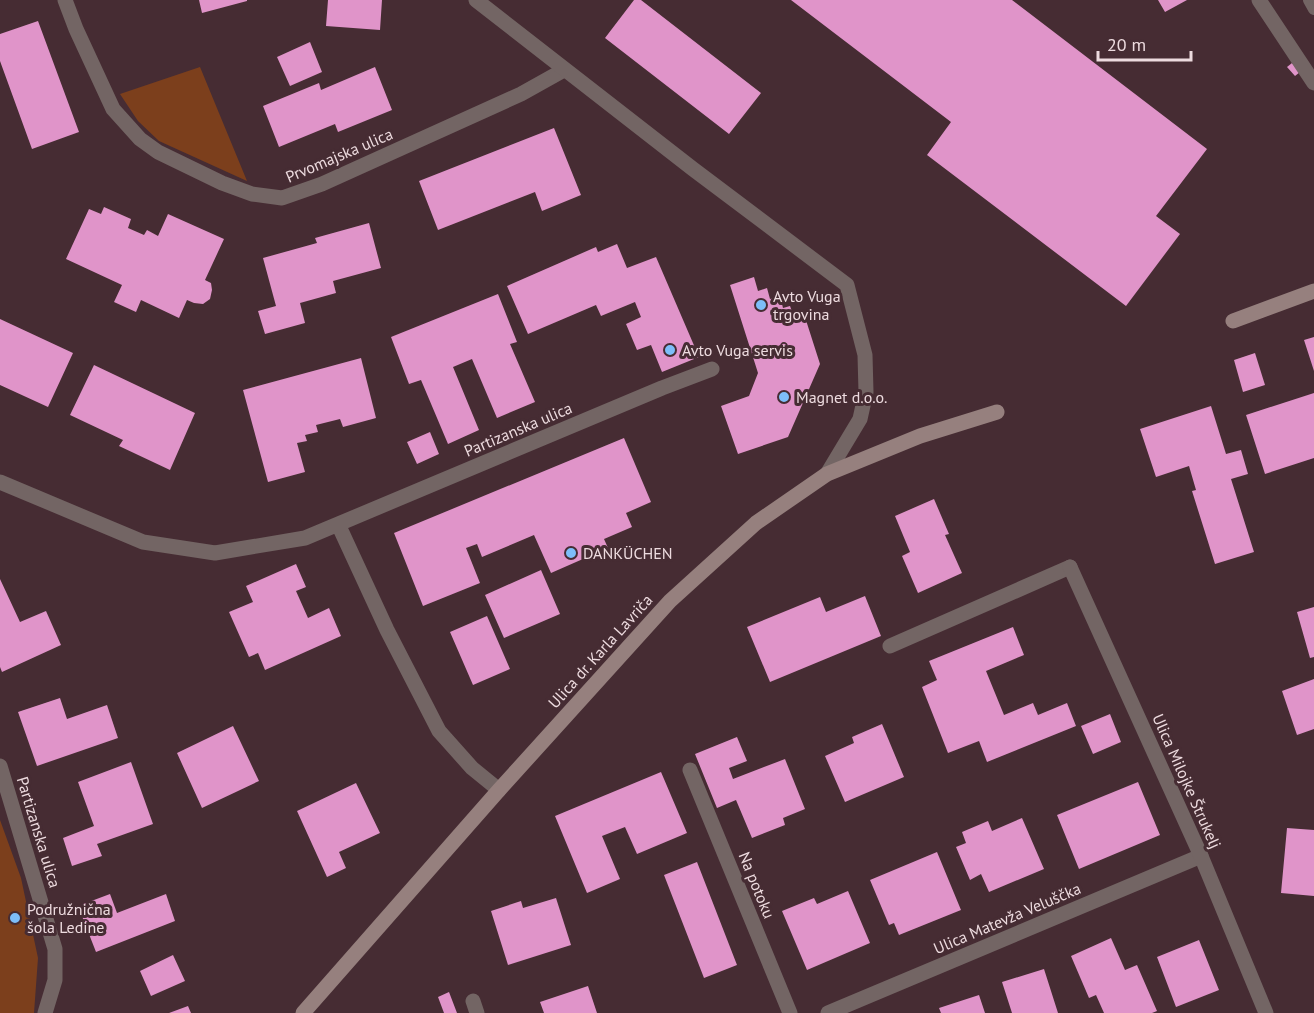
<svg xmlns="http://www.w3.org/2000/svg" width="1314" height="1013" font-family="'PT Sans',sans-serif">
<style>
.green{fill:#7c3f1c}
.building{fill:#e094c9}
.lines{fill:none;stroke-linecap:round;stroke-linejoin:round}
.service{stroke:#736564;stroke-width:12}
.minor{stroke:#736564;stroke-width:15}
.tertiary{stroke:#736564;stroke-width:15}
.secondary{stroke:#96807e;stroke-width:15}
.poi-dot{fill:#7dbef9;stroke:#462c33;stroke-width:2}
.labels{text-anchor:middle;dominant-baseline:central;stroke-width:6;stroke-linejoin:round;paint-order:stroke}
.street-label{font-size:16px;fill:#eddbdf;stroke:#462c33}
.poi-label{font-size:16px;fill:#eddbdf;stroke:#462c33;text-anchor:start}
</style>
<rect width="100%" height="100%" fill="#462c33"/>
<path class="green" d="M200 67 247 181 159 141 138 121 120 94Z
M0 820 21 878 38 958 34 1013H0Z"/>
<path class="building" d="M199 0H247V1L202 13Z
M328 0H382L380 30 326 26Z
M634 0H641L761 93 729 134 605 38Z
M791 0H1012L1207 149 1156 216 1180 234 1126 306 927 155 951 122Z
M1158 0H1187L1165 12Z
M38 21 79 132 32 149 0 61V34Z
M310 42 322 72 290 86 277 57Z
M1292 63 1300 72 1295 76 1287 67Z
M375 67 392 110 338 132 335 124 279 147 263 106 319 83 321 90Z
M554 128 581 195 542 211 535 192 438 230 419 181Z
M104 207 131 219 128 228 144 235 147 230 158 236 168 214 224 239 205 280 211 283 212 290 210 299 203 304 194 303 187 300 179 318 141 300 136 312 114 302 122 285 66 259 89 209 101 214Z
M369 223 381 268 333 281 336 293 300 303 305 323 265 334 258 311 276 306 263 258 317 243 315 238Z
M617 244 627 268 656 257 699 357 662 372 651 345 637 350 626 324 641 317 635 302 601 316 596 305 528 334 507 286 596 247 598 252Z
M754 277 758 291 767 288 770 299 780 296 783 308 790 306 794 317 804 314 820 364 788 437 738 454 721 406 749 396 758 373 730 285Z
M498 294 517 342 510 344 535 402 497 418 472 359 453 367 479 430 448 444 421 380 409 384 391 337Z
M0 319 73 353 48 407 0 385Z
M1314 337V371L1304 340Z
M1255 353 1265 385 1243 392 1234 360Z
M361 358 376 418 343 427 340 419 316 425 318 432 305 435 307 441 297 443 305 472 268 482 243 390Z
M94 365 195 413 170 470 119 446 123 440 70 415Z
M1314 393V458L1265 474 1246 415Z
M1211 406 1226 454 1241 450 1248 474 1231 479 1254 552 1215 564 1192 491 1196 490 1189 466 1156 477 1140 429Z
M430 432 439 454 417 464 407 442Z
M624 438 651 502 626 513 632 527 604 539 608 548 551 573 534 535 482 557 477 544 466 548 480 583 423 606 394 533Z
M934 499 949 534 945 535 962 573 918 593 902 556 910 552 895 516Z
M296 564 306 587 296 591 308 618 329 608 341 636 265 670 258 653 249 657 229 612 253 602 246 586Z
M541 570 560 614 504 638 485 595Z
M0 579 20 622 46 611 61 645 2 672 0 667Z
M865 596 881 636 770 682 747 627 820 597 826 612Z
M1314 607V657L1310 658 1297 612Z
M487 616 510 669 473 685 450 632Z
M1013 627 1024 655 986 671 1004 715 1033 703 1038 715 1067 703 1076 726 987 762 979 741 948 753 922 687 937 680 929 661Z
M1314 679V729L1297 735 1282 691Z
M60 698 67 719 107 705 118 738 37 766 18 712Z
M1110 714 1121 742 1093 754 1081 726Z
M882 724 904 777 845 802 825 756 854 743 852 737Z
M233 726 259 781 202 808 177 753Z
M737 737 747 761 729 768 733 779 785 759 805 809 783 818 785 825 752 838 736 800 717 808 695 754Z
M131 762 153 824 97 844 102 856 72 866 63 838 94 826 78 782Z
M661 772 687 833 637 854 625 827 602 836 620 879 587 893 555 816Z
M1138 782 1160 835 1079 869 1057 815Z
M356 783 380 833 339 852 346 868 327 877 297 811Z
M1022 818 1044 869 989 892 981 874 970 880 956 847 966 843 962 832 988 821 992 831Z
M1287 828 1314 830V896L1281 893Z
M937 852 961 910 899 935 894 923 889 925 870 880Z
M697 862 737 965 704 978 664 875Z
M848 891 870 943 807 970 782 911 814 898 817 904Z
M110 894 117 913 166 894 175 921 96 952 78 906Z
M556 898 571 945 508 965 491 911 521 901 523 908Z
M1111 938 1125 970 1137 965 1157 1011 1152 1013H1104L1096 995 1089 998 1071 956Z
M1199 940 1219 990 1176 1007 1157 957Z
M173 955 185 981 151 996 140 971Z
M1044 969 1058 1013H1012L1002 982Z
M588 986 597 1013H544L540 1002Z
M449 992 457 1013H444L438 997Z
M979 995 985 1013H941L939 1008Z
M188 1006 191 1013H169Z"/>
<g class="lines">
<path class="service" d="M1309 0 1314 9"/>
<path class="minor" d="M65 0 76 29 113 109 140 139 158 152 222 183 252 194 282 198 322 184 521 94 564 70
M1259 0 1314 83
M0 482 143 542 215 553 305 538 662 388 712 369
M338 524 387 630 439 731 472 768 499 790
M890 646 1070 567
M0 766 55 949V980L45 1013
M690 770 790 1013
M473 1001 477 1013
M828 1013 1201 856"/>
<path class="tertiary" d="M476 0 693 169 847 285 865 355 866 392 860 419 827 474
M1070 567 1201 856 1266 1013"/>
<path class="secondary" d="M1233 321 1314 291
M303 1013 499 790 670 601 756 523 827 474 920 436 997 412"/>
</g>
<g class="poi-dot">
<circle cx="761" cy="305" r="6"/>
<circle cx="670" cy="350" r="6"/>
<circle cx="784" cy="397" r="6"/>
<circle cx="571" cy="553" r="6"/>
<circle cx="15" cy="918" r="6"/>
</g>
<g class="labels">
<g class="street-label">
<text transform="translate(339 155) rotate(-23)">Prvomajska ulica</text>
<text transform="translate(518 429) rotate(-23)">Partizanska ulica</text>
<text transform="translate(600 651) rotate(-48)">Ulica dr. Karla Lavriča</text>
<text transform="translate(1187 781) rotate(66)">Ulica Milojke Štrukelj</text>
<text transform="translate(39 832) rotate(73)">Partizanska ulica</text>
<text transform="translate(757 885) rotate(68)">Na potoku</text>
<text transform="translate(1007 918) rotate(-23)">Ulica Matevža Veluščka</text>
</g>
<g class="poi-label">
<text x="773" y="296">Avto Vuga<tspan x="773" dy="18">trgovina</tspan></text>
<text x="682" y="350">Avto Vuga servis</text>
<text x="796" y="397">Magnet d.o.o.</text>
<text x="583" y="553">DANKÜCHEN</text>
<text x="27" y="909">Podružnična<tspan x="27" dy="18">šola Ledine</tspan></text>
</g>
</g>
<path d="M1098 51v9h93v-9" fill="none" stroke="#eddbdf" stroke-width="3"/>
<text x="1107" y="51" font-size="18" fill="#eddbdf" stroke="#462c33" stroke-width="4.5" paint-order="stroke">20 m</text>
</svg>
